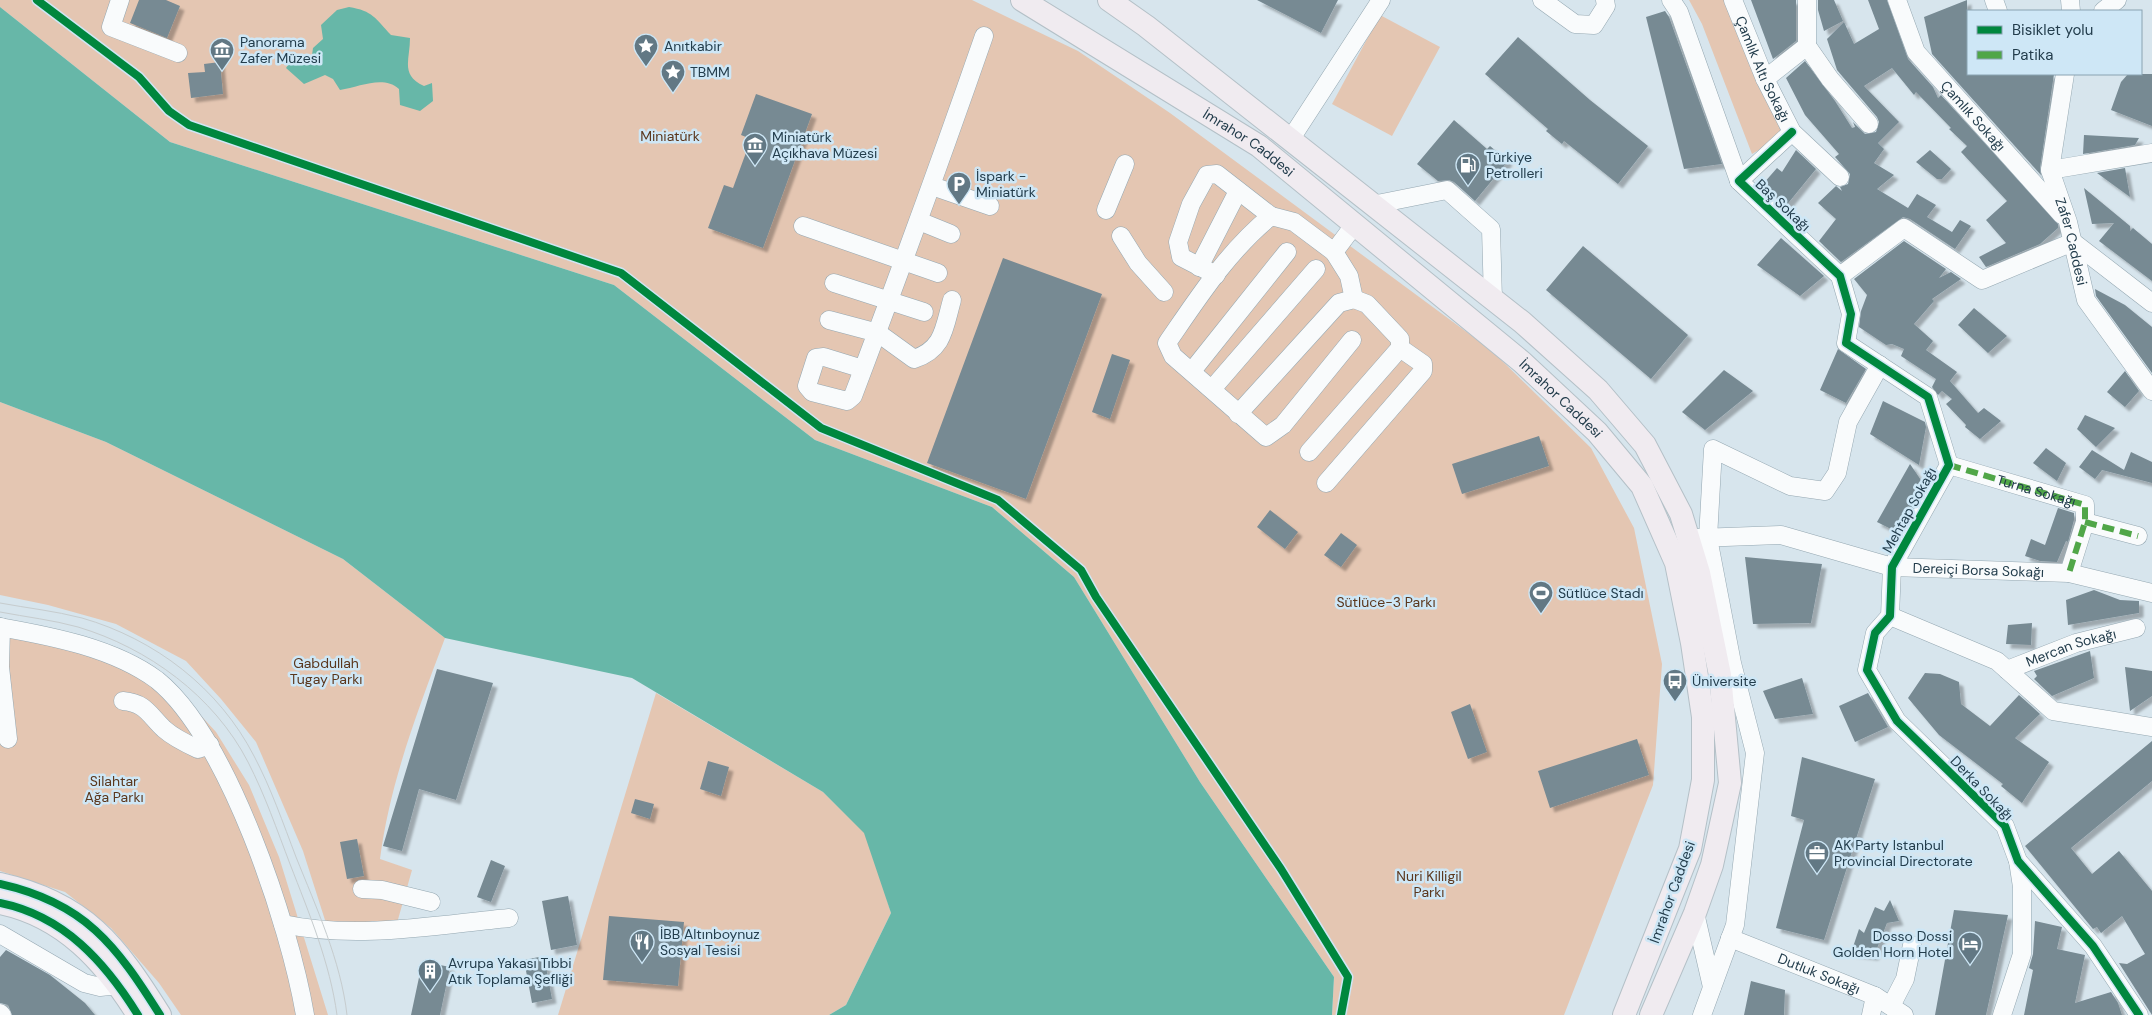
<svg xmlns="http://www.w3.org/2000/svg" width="2152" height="1015" font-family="'DM Sans',sans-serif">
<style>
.green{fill:#e4c6b2}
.water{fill:#67b7a8}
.building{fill:#778a93;filter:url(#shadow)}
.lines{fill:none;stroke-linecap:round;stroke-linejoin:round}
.minor-casing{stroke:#94a7b1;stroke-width:19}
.major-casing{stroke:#b4c0c7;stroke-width:24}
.minor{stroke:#f9fbfc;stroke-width:18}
.major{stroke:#f0ebf0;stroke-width:22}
.tram{stroke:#c6ccce;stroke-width:1}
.quiet{stroke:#50a648;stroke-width:6;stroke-dasharray:12 6;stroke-linecap:butt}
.cycleway-casing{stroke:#cee7f6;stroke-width:11}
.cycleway{stroke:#00873e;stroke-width:8}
.labels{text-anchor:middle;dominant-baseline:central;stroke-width:5;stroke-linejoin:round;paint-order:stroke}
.poi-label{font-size:14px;fill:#233d4c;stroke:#cee7f6;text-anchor:start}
.street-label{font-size:14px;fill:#233d4c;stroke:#cee7f6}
.park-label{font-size:14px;fill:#5b371d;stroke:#cee7f6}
</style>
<defs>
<filter id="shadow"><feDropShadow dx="4.5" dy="4.5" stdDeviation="1" flood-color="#0004"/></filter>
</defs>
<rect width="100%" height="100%" fill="#d7e5ed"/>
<path class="green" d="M0 0H972L1078 51 1170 113 1491 350 1591 448 1634 528 1662 664 1653 785 1564 1015H1332L1334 977 1200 782 1074 577 992 507 815 440 614 285 170 142 0 7Z
M1689 0H1732L1786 134 1752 154 1702 24Z
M1380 15 1440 47 1392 136 1332 104Z
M0 402 106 442 343 559 445 638C418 710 390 782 380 859L412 870 397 923 372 921 331 939 303 851 256 742 221 699 186 661 116 624 48 605 0 595Z
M0 620 113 646 170 682 216 732 249 785 279 857 328 1015H181L159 983 111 928 65 892 0 871Z
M656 693 823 792 867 835 891 913 846 1005 829 1015H558Z"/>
<path class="water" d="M0 7 170 142 614 285 815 440 992 507 1074 577 1200 782 1334 977 1332 1015H829L846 1005 891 913 864 833 823 792 632 678 445 638 343 559 106 442 0 402Z
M349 7C373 11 375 18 391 35L410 38C410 60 400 75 424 86L432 83 433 101 420 111 400 105 399 89C383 75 360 87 340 90L333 79 325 75 304 84 286 68 291 61 311 62 313 48 323 39 321 25 337 10Z"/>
<path class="building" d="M139 0H166L180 6 167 38 130 23Z
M1257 0H1338L1321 33Z
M1751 0H1796V41L1773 59Z
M1818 0H1834L1843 21 1824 31 1818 10Z
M1868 0H1887L1908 59 1933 87 1938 98 1941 95 2058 224V228L2040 244 1986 267 1979 257 2006 243 1986 220 2007 201 1961 152 1967 146 1949 129 1951 128 1916 92 1914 95 1892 68 1864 86 1899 122 1878 143 1884 149 1874 163 1894 175 1877 189 1908 208 1917 194 1936 205 1927 217 1952 232 1960 220 1971 226 1955 249 1910 219 1903 217 1841 262 1819 241 1836 219 1818 203 1836 186 1842 191 1840 187 1848 184 1850 174 1835 157 1839 154 1805 115 1786 78 1805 61 1835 101 1852 128 1855 127 1853 122 1865 134 1876 132 1879 122 1877 117 1837 70 1827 39 1844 22 1854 44 1879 29Z
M1967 0 1968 74H2054L2040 168 2041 175 1932 54 1924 17Z
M1665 11 1669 17 1722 164 1684 169 1646 17Z
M1518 37 1590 100 1648 146 1618 184 1564 141 1562 144 1546 131 1548 129 1485 74Z
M220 62 223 94 191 98 188 73 205 72 204 64Z
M2128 74H2152V126L2111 110 2121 82Z
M756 94 812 114 763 248 708 228 724 185 733 188 751 139 741 135Z
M1454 120 1487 149 1490 146 1508 161 1475 201 1454 182 1449 180 1438 181 1417 164Z
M2084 135 2139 138 2135 145 2083 154Z
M1796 150 1816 169 1785 207 1763 184 1777 168 1782 172Z
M1930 150 1951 169 1942 179H1937L1916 162Z
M2125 168 2130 197 2097 173Z
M2084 188 2130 226V231L2133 228 2152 244V281L2099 241 2114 223 2092 224Z
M1781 238 1824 276 1800 296 1757 265Z
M1904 241 1946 269 1939 278 1951 272 1961 279 1932 299 1934 301 1914 324 1933 341 1926 350 1957 372 1950 381 1978 413 1984 408 2001 421 1980 439 1965 427 1966 425 1946 404 1952 399 1942 391 1938 395 1932 387 1936 379 1901 356 1904 349 1892 344 1886 345 1859 327 1861 311 1867 295 1854 279Z
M1583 246 1688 335 1651 379 1546 290Z
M1003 258 1102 294 1026 499 927 463Z
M2095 289 2125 305 2152 327V373L2096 296Z
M1974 308 2007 336 1988 353 1958 325Z
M1838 349 1866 369 1846 403 1820 390Z
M1112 354 1130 360 1110 419 1092 412Z
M1724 370 1753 391 1705 430 1682 412Z
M2125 371 2139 391 2125 407 2107 392Z
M1883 401 1925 422 1926 427 1919 465 1870 434Z
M2085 415 2115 428 2096 447 2077 429Z
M1539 436 1549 466 1462 494 1452 464Z
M2046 448 2066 463 2057 481 2033 463Z
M2092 450 2124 470 2131 452 2152 462V483L2102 470 2095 479 2079 467Z
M1910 464 1925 486 1899 533 1877 522Z
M2058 508 2074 513V520L2068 542 2066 541 2057 562 2040 561 2025 556 2031 539 2045 545Z
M1270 510 1298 532 1285 549 1257 527Z
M1341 533 1357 545 1341 567 1324 555Z
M1745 557 1822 564 1811 623 1753 624Z
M2094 590 2120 600 2139 601V613L2068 625 2066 600Z
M2032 623 2031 645 2006 644 2008 625Z
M2090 651 2094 678 2052 696 2034 679 2037 676 2034 671Z
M2125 667 2152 671V696L2130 711Z
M437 669 493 683 456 800 419 789 402 851 383 846Z
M1925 673 1940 674 1959 682 1961 704 1990 726 2019 695 2040 714 2015 738 2049 762 2022 803 2001 786 2003 784 1939 735 1908 698Z
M1802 678 1813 714 1775 719 1763 691Z
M1868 693 1888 727 1855 742 1839 706Z
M1470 704 1487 752 1468 759 1451 712Z
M1637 739 1649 775 1550 808 1538 771Z
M2152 741V781L2071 848 2092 874 2119 851 2152 891V1015L2119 963 2127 964 2145 954 2122 916 2101 933 2097 927 2093 929 2025 846Z
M1802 757 1875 779 1824 940 1776 928 1804 820 1791 816Z
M708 761 729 767 721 796 700 789Z
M635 799 654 804 650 819 631 813Z
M357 839 364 876 347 879 340 842Z
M491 860 505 866 491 902 477 897Z
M568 896 577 945 551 950 542 901Z
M1890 900 1899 921 1887 923 1874 956 1851 953 1859 929 1864 933 1875 907 1884 911Z
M1954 910 2008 915 1986 1015H1935Z
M609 916 684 922 678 986 603 980Z
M2035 921 2062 927 2057 949 2085 955 2075 1003 2111 992 2118 1003 2122 1015H2024L2033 970 2029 968 2033 954Z
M6 950 50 975 85 1003 95 1015H12L8 1005 0 1003V957Z
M544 956 552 999 532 1003 524 960Z
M430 963 450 967 440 1015H411L421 968 428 970Z
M1751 981 1785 990 1784 1015H1744Z"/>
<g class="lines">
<defs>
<g id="minor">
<path d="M120 0 111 27 178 53"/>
<path d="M1542 0 1575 24 1594 25 1606 6 1605 0"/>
<path d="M1671 0 1679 12 1739 181"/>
<path id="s1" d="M1733 0 1765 79 1792 132 1840 177"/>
<path id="s2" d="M1897 0 1916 52 2062 215"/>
<path d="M1994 0 1998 11"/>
<path d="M2070 0 2071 11"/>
<path d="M2103 11 2117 0"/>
<path d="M1807 46 1830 79 1869 124"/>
<path id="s3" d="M2065 74 2050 170 2068 222 2086 300 2152 391"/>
<path d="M1765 79 1807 46V0"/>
<path d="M1290 140 1381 0"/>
<path d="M2050 170 2152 153"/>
<path d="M1739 181 1840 276 1851 314 1846 343 1928 397 1949 465 1892 567 1890 616 1875 633 1867 670 1897 721 2005 826 2018 861 2093 946 2139 1015"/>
<path d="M1739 181 1792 132"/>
<path d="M932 186 990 206"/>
<path d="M1372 205 1447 190 1491 229 1493 300"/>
<path d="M1106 210 1125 164"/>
<path d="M919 221 951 234"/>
<path d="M803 226 938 273"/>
<path d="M1121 236 1138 263 1164 292"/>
<path d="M1334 252 1349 276 1354 299"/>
<path d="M1199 267 1238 191"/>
<path d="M1216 275 1181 257 1178 242 1191 204 1207 175 1217 174 1271 216"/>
<path d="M1840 276 1904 228 1982 280 2073 242 2152 303"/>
<path d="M834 283 924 312"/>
<path d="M829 320 878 333 914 359C944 349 944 328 952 300"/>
<path d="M1352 340 1283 425 1266 437 1173 356 1167 343C1198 298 1228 251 1271 216L1294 222 1334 252 1355 224"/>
<path d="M863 369 824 357 816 358 807 386 812 392 847 401 853 396C898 277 942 157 984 36"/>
<path d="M1192 371 1287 252"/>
<path d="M1212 389 1316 269"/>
<path d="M1238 414 1339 303 1354 299 1367 304 1400 339V348L1309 452"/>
<path d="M1949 465 2085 505V522L2069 573"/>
<path d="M1326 483 1423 371V364L1400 348"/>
<path d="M2085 522 2138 536"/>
<path id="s4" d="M1698 538 1781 535 1892 567 2069 573 2152 593"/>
<path d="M1890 616 1997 661 2053 711 2152 727"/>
<path d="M0 627C51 636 114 648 157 680 228 737 290 926 305 1015"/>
<path d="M1 627 0 667 8 739"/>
<path id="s5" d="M2007 670 2076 643 2136 628"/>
<path d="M123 701C146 703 149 715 164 729 173 737 187 744 198 749L210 745"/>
<path d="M362 889 382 890 431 902"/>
<path d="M1695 913 1712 987"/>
<path d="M283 924C357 940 435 925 509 918"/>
<path d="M0 934 84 983 100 987 119 985"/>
<path id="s6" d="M1730 938 1875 996 1904 1015"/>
<path d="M1891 1006 1905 979 1912 945"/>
<path d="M0 1013 2 1015"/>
<path d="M1702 1015 1735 925 1755 753 1732 663 1708 538 1713 449 1790 486 1825 491 1837 473 1848 422 1880 365"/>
<path d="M1871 1015 1875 996"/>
<path d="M2002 1015 2022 954V887L2018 861"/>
</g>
<g id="major">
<path id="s7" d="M1022 0 1259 146 1522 362 1597 432 1642 486 1676 563 1692 643 1703 717V780L1690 849 1624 1015"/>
<path d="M1109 0 1146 26 1522 322 1598 390 1645 445 1681 514 1699 573 1720 675 1730 783 1712 865 1695 913 1651 1015"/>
<path d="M0 884C85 903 116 945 160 1015"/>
<path d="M0 903C64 916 105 962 138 1015"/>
</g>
</defs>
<use href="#minor" class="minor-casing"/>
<use href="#major" class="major-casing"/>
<use href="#minor" class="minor"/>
<use href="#major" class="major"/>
<path class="tram" d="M0 603C27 608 55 611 82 618 155 639 219 688 254 756 271 788 283 823 296 857 316 907 341 961 347 1015
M0 612C26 617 53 620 78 627 148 648 214 696 248 762 265 795 277 830 290 864 309 913 330 963 337 1015"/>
<g class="quiet">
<path id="s8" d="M1949 465 2085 505V522L2069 573"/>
<path d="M2085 522 2138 536"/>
</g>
<defs>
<path id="cycleway" d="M37 0 139 77 169 111 189 125 621 273 821 428 998 500 1081 570 1096 597 1281 869 1348 977 1341 1015
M1792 132 1739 181 1840 276 1851 314 1846 343 1928 397 1949 465 1892 567 1890 616 1875 633 1867 670 1897 721 2005 826 2018 861 2093 946 2139 1015
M0 884C85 903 116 945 160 1015
M0 903C64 916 105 962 138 1015"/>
</defs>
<use href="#cycleway" class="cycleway-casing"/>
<use href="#cycleway" class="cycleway"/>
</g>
<defs>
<symbol id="sight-pin" viewBox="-11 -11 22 30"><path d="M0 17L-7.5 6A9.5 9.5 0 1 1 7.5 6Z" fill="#627884" stroke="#cee7f6"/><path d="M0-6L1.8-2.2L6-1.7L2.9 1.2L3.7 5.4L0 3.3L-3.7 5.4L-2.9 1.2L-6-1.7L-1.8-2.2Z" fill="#fff"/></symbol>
<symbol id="museum-pin" viewBox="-11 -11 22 30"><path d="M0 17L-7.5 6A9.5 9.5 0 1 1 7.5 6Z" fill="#627884" stroke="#cee7f6"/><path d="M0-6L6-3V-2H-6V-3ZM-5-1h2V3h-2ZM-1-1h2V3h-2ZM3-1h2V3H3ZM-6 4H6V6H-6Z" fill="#fff"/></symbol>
<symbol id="fuel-pin" viewBox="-11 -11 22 30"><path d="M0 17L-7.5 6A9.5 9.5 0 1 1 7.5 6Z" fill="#627884" stroke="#cee7f6"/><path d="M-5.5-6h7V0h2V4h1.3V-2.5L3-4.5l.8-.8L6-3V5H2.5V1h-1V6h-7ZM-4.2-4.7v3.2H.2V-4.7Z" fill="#fff"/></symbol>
<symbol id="parking-pin" viewBox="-11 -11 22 30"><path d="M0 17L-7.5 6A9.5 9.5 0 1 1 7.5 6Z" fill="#627884" stroke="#cee7f6"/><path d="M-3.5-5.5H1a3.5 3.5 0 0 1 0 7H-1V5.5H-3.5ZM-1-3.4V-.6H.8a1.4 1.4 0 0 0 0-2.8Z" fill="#fff"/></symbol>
<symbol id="stadium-pin" viewBox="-11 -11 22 30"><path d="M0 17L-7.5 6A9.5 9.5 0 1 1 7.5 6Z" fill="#627884" stroke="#cee7f6"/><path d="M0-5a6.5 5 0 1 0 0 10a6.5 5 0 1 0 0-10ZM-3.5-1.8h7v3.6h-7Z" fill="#fff"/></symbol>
<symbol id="bus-pin" viewBox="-11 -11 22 30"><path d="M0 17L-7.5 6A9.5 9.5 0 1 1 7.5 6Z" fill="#627884" stroke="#cee7f6"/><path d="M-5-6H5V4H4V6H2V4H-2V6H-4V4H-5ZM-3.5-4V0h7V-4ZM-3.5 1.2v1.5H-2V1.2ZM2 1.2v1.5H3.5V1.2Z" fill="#fff"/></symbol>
<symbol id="office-pin" viewBox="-11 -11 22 30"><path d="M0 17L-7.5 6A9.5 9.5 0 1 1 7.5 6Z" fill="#627884" stroke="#cee7f6"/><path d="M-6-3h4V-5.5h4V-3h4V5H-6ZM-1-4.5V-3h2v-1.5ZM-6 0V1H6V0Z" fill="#fff"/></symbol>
<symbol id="restaurant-pin" viewBox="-11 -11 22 30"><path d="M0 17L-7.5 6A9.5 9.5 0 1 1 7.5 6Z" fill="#627884" stroke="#cee7f6"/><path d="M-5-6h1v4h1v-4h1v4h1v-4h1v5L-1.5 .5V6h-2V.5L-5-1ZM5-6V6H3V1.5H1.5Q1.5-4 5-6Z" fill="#fff"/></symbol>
<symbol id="hotel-pin" viewBox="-11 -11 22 30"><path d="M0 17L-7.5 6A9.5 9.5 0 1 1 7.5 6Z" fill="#627884" stroke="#cee7f6"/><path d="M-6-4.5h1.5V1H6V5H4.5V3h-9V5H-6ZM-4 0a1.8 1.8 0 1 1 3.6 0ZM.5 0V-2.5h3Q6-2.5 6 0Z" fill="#fff"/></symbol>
<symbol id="building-pin" viewBox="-11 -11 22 30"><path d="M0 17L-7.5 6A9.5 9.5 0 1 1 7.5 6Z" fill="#627884" stroke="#cee7f6"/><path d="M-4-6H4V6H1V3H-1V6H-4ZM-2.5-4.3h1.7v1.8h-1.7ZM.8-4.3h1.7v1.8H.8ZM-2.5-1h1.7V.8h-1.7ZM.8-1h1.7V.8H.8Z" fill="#fff"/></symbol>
</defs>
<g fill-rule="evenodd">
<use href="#sight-pin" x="632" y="32" width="28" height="38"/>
<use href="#museum-pin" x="208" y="36" width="28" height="38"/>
<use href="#sight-pin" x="659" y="58" width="28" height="38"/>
<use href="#museum-pin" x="741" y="131" width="28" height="38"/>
<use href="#fuel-pin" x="1454" y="151" width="28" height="38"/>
<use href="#parking-pin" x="945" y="170" width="28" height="38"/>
<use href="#stadium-pin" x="1527" y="579" width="28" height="38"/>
<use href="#bus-pin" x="1661" y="667" width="28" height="38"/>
<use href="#office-pin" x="1803" y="839" width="28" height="38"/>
<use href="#restaurant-pin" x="628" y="928" width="28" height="38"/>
<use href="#hotel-pin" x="1956" y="930" width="28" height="38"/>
<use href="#building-pin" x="416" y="957" width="28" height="38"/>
</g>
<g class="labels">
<g class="poi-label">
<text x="240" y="42">Panorama<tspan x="240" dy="16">Zafer Müzesi</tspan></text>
<text x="664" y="46">Anıtkabir</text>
<text x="690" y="72">TBMM</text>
<text x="772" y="137">Miniatürk<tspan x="772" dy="16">Açıkhava Müzesi</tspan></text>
<text x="1486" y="157">Türkiye<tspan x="1486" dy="16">Petrolleri</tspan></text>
<text x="976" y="176">İspark -<tspan x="976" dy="16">Miniatürk</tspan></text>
<text x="1558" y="593">Sütlüce Stadı</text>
<text x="1692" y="681">Üniversite</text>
<text x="1834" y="845">AK Party Istanbul<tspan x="1834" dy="16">Provincial Directorate</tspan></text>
<text x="660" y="934">İBB Altınboynuz<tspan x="660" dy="16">Sosyal Tesisi</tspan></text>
<text x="1952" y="936" text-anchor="end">Dosso Dossi<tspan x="1952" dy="16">Golden Horn Hotel</tspan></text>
<text x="448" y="963">Avrupa Yakası Tıbbi<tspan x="448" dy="16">Atık Toplama Şefliği</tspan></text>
</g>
<g class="street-label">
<text stroke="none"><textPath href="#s1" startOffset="75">Çamlık Altı Sokağı</textPath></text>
<text stroke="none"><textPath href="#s2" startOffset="141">Çamlık Sokağı</textPath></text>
<text stroke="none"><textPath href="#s7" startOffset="268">İmrahor Caddesi</textPath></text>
<text transform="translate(1783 205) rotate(43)">Baş Sokağı</text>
<text stroke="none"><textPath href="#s3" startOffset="172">Zafer Caddesi</textPath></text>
<text stroke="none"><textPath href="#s7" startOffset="672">İmrahor Caddesi</textPath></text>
<text stroke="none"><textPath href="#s8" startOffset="91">Turna Sokağı</textPath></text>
<text transform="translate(1909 510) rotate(-61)">Mehtap Sokağı</text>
<text stroke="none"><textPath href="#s4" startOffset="285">Dereiçi Borsa Sokağı</textPath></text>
<text stroke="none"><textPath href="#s5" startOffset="68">Mercan Sokağı</textPath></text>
<text transform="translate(1982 788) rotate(46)">Derka Sokağı</text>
<text transform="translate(1672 892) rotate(-70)">İmrahor Caddesi</text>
<text stroke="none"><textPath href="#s6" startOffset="96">Dutluk Sokağı</textPath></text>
</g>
<g class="park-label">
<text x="670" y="136">Miniatürk</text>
<text x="1386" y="602">Sütlüce-3 Parkı</text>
<text x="326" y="663">Gabdullah<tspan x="326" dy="16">Tugay Parkı</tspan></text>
<text x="114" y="781">Silahtar<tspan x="114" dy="16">Ağa Parkı</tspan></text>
<text x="1429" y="876">Nuri Killigil<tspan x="1429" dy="16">Parkı</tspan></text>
</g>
</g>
<rect x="1967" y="10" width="175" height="65" fill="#cee7f6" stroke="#8aa3b2"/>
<rect x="1977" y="26" width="25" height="8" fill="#00873e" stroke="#8aa3b2"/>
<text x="2012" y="35" font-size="15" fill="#233d4c">Bisiklet yolu</text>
<rect x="1977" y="51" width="25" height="8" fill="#50a648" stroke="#8aa3b2"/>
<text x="2012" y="60" font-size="15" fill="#233d4c">Patika</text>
</svg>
